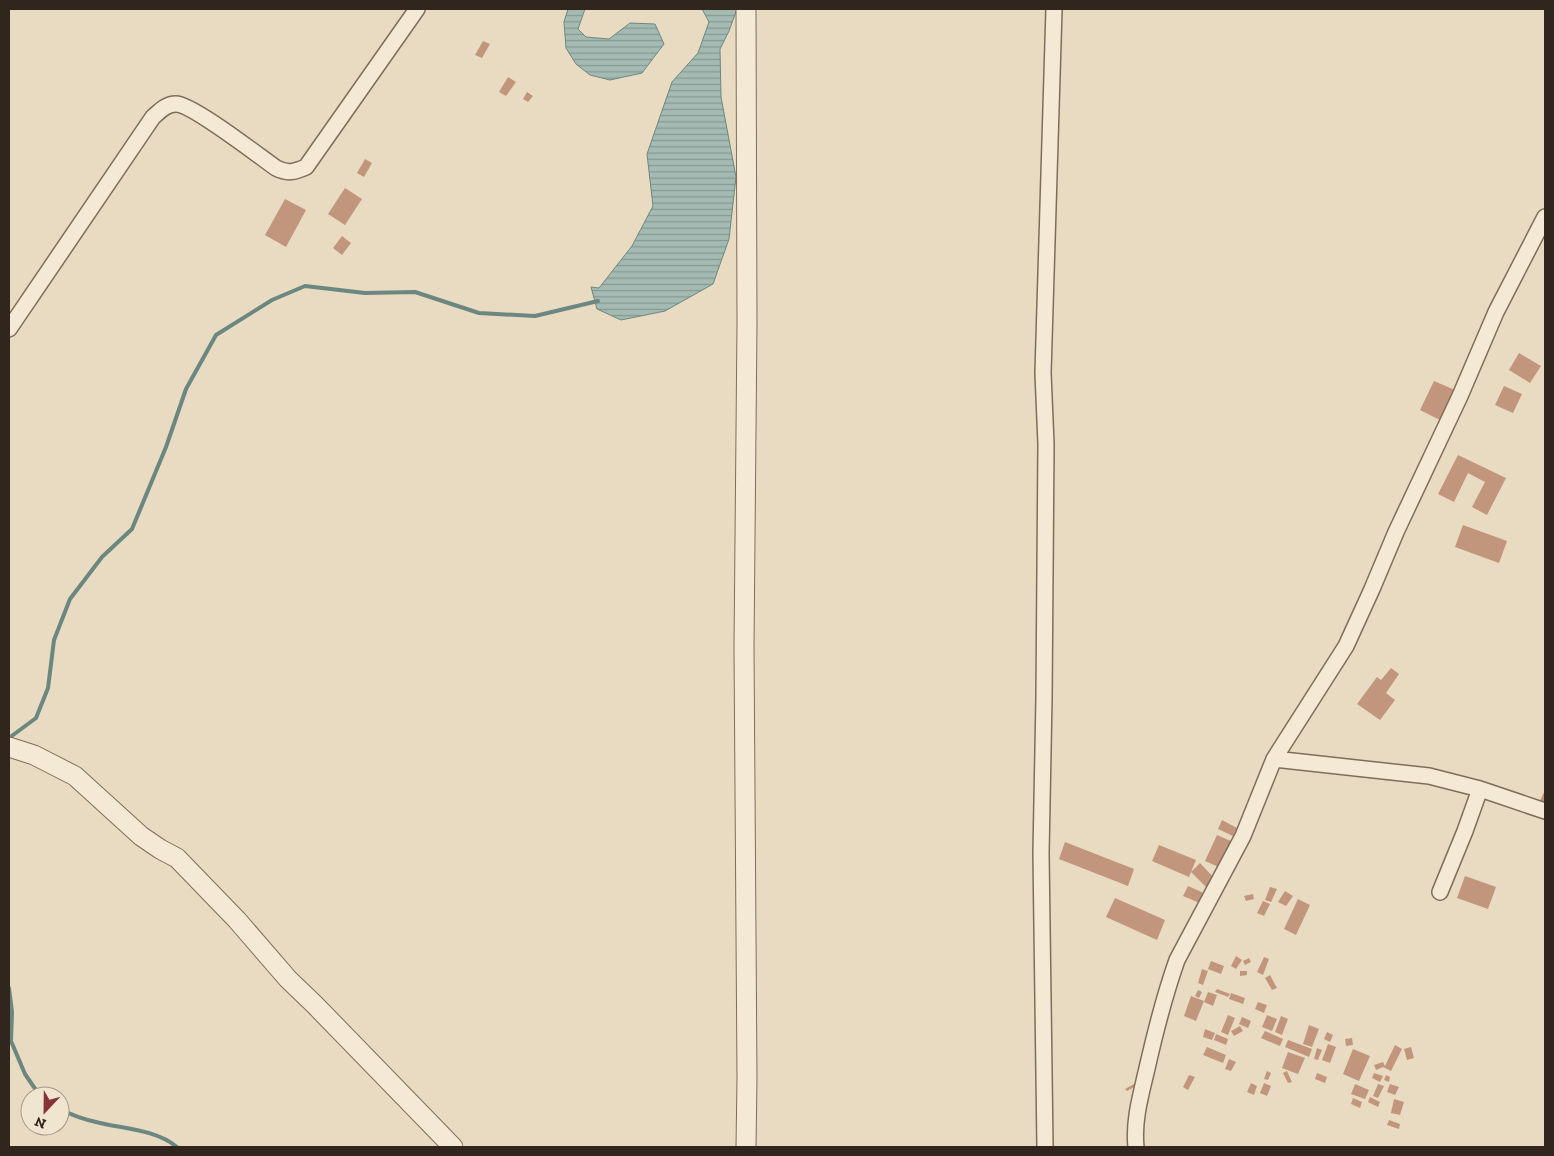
<svg xmlns="http://www.w3.org/2000/svg" width="1554" height="1156" font-family="'Zilla Slab',serif">
<style>
.water{fill:url(#water-rules);stroke:#6c877f}
.lines{fill:none;stroke-linecap:round;stroke-linejoin:round}
.stream{stroke:#6c877f;stroke-width:4}
.building{fill:#c1967c}
.minor-casing{stroke:#7f6d5b;stroke-width:18}
.tertiary-casing{stroke:#7f6d5b;stroke-width:21}
.minor{stroke:#f4e9d4;stroke-width:15}
.tertiary{stroke:#f4e9d4;stroke-width:19}
</style>
<defs>
<pattern id="water-rules" width="6" height="5" patternUnits="userSpaceOnUse" patternTransform="scale(1.25)"><rect width="6" height="5" fill="#a4bbb3"/><path d="M0 2.5h6" fill="none" stroke="#869891"/></pattern>
</defs>
<rect width="100%" height="100%" fill="#e8dbc2"/>
<path class="water" d="M568 9H585L578 29 586 37 609 39 630 23 655 24 664 44 642 73 610 80 590 75 576 64 566 48 564 22Z
M702 9H737L729 31 720 49 721 97 736 177 729 239 713 284 665 311 621 320 597 309 591 287 599 288 632 246 653 206 647 154 672 82 698 53 709 22Z"/>
<g class="lines">
<path class="stream" d="M9 738 36 718 48 688 54 640 70 599 102 557 132 529 166 447 186 389 216 335 272 300 305 286 365 293 415 292 479 313 535 316 598 301
M9 988 12 1012 11 1041 25 1074 40 1096
M60 1109C73 1116 86 1120 100 1123 126 1129 156 1130 177 1147"/>
</g>
<path class="building" d="M483 41 490 44 482 58 475 55Z
M508 77 516 82 506 96 499 92Z
M527 92 533 96 528 102 523 99Z
M365 159 372 163 364 177 357 173Z
M345 188 362 199 345 225 328 214Z
M285 199 306 210 286 247 265 235Z
M342 236 351 243 342 255 333 248Z
M1519 353 1541 366 1530 383 1509 370Z
M1434 381 1455 390 1440 420 1420 410Z
M1504 386 1522 394 1513 413 1495 405Z
M1458 455 1506 478 1487 515 1472 507 1485 482 1468 473 1454 502 1438 494Z
M1463 525 1507 541 1499 563 1455 547Z
M1391 668 1399 674 1386 693 1395 700 1380 720 1357 704 1377 677 1381 680Z
M1545 790V806L1539 803Z
M1222 820 1237 828 1233 836 1218 829Z
M1217 835 1233 842 1221 868 1205 861Z
M1065 842 1134 869 1128 886 1059 859Z
M1159 845 1196 860 1189 877 1152 861Z
M1200 863 1215 879 1207 888 1191 872Z
M1465 876 1496 887 1488 909 1457 898Z
M1188 886 1206 894 1202 904 1183 896Z
M1270 887 1277 889 1271 902 1265 900Z
M1285 891 1293 896 1286 906 1278 902Z
M1253 894 1254 899 1246 901 1244 896Z
M1115 898 1165 920 1157 940 1106 917Z
M1298 899 1310 905 1296 935 1284 929Z
M1263 901 1270 904 1264 916 1257 913Z
M1236 956 1242 960 1236 969 1231 966Z
M1264 957 1269 959 1263 975 1257 972Z
M1249 958 1251 962 1245 965 1243 961Z
M1211 961 1224 966 1221 974 1208 969Z
M1202 969 1208 971 1203 985 1198 983Z
M1240 971H1247V975L1240 976Z
M1270 975 1277 988 1272 990 1265 978Z
M1217 989 1230 994 1228 997 1215 992Z
M1198 990 1202 992 1199 998 1195 996Z
M1208 992 1217 995 1213 1006 1204 1002Z
M1231 993 1245 998 1243 1004 1229 999Z
M1191 996 1204 1001 1196 1021 1184 1016Z
M1258 1002 1267 1005 1264 1013 1255 1009Z
M1228 1015 1235 1018 1228 1035 1221 1032Z
M1267 1015 1277 1019 1272 1031 1262 1027Z
M1281 1016 1288 1019 1282 1035 1275 1032Z
M1242 1017 1251 1021 1248 1028 1239 1024Z
M1309 1025 1319 1029 1312 1047 1303 1044Z
M1240 1026 1243 1031 1234 1036 1231 1031Z
M1205 1029 1215 1033 1212 1040 1203 1037Z
M1265 1031 1283 1039 1280 1046 1261 1038Z
M1327 1032 1333 1035 1330 1042 1324 1039Z
M1216 1034 1228 1039 1226 1045 1214 1040Z
M1352 1038 1353 1045 1346 1046 1345 1039Z
M1288 1040 1312 1049 1309 1057 1285 1047Z
M1328 1044 1336 1047 1330 1063 1322 1060Z
M1395 1045 1402 1049 1391 1071 1383 1067 1376 1070 1374 1065 1383 1062 1385 1066Z
M1207 1047 1226 1055 1223 1063 1203 1055Z
M1411 1047 1414 1058 1407 1060 1404 1049Z
M1317 1048 1322 1050 1318 1060 1314 1059Z
M1353 1049 1370 1056 1359 1081 1343 1074Z
M1288 1052 1305 1058 1298 1074 1282 1068Z
M1229 1059 1236 1062 1231 1071 1225 1069Z
M1267 1071 1271 1073 1268 1080 1264 1079Z
M1287 1071 1292 1082 1288 1083 1283 1073Z
M1317 1073 1327 1077 1325 1083 1315 1079Z
M1374 1073 1383 1076 1380 1082 1372 1078Z
M1189 1075 1195 1077 1188 1090 1183 1087Z
M1386 1075 1390 1077 1389 1082 1384 1080Z
M1251 1083 1257 1086 1254 1095 1247 1092Z
M1264 1083 1271 1086 1267 1096 1260 1093Z
M1134 1084 1136 1086 1127 1091 1125 1089Z
M1355 1084 1369 1090 1365 1099 1351 1094Z
M1378 1084 1384 1086 1378 1098 1373 1096Z
M1390 1084 1399 1087 1395 1095 1387 1092Z
M1370 1097 1380 1102 1378 1107 1368 1102Z
M1353 1098 1362 1102 1360 1108 1351 1104Z
M1394 1099 1404 1102 1400 1115 1391 1113Z
M1389 1120 1400 1124 1399 1129 1387 1125Z"/>
<g class="lines">
<defs>
<path id="minor" d="M9 329 153 117C160 111 166 104 176 104 192 104 259 156 276 168 288 174 294 172 306 167L417 9
M1274 759 1429 776 1480 789 1545 811
M1440 892 1465 831 1480 789
M1045 1147 1041 853 1044 698 1046 444 1043 373 1054 9
M1136 1147C1133 1119 1142 1091 1148 1064 1156 1029 1165 994 1177 960L1243 836 1274 759 1346 646 1372 589 1396 532 1460 396 1496 312 1545 217"/>
<path id="tertiary" d="M9 747 34 755 75 776 141 836 160 849 177 858 237 920 288 979 315 1005 453 1147
M746 1147 747 1078 744 647 747 324 746 9"/>
</defs>
<use href="#minor" class="minor-casing"/>
<use href="#tertiary" class="tertiary-casing"/>
<use href="#minor" class="minor"/>
<use href="#tertiary" class="tertiary"/>
</g>
<rect width="1554" height="1156" fill="none" stroke="#31261e" stroke-width="20"/>
<g transform="translate(45 1111) rotate(202)"><circle r="24" fill="#f0e6d0" stroke="#a49989"/>
<path d="M0-4L9 19L0 12L-9 19Z" fill="#873337"/>
<text y="-8" font-size="14" font-weight="bold" text-anchor="middle" fill="#31261e">N</text>
</g>
</svg>
